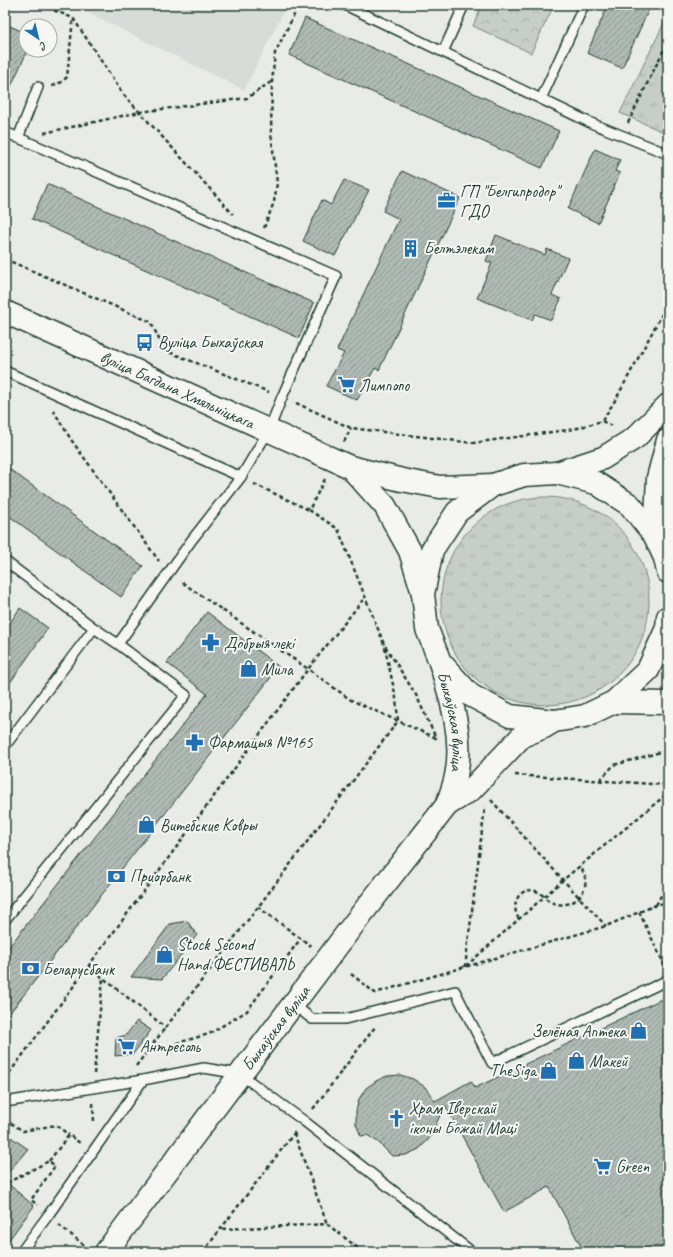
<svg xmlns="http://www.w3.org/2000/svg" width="673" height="1257" font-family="Caveat,sans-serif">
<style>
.built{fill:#d8dcd8}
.grass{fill:url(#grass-tufts);stroke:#73867e}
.park{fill:url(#park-crowns);stroke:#73867e}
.building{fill:url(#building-hatch);stroke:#1f3d34}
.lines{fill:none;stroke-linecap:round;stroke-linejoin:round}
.service-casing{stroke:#1f3d34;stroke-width:12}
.secondary-casing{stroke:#1f3d34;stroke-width:25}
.primary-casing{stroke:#1f3d34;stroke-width:25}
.path{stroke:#1f3d34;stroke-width:2.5;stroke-dasharray:4 3;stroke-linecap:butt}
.service{stroke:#f6f6f2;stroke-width:9}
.secondary{stroke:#f6f6f2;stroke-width:22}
.primary{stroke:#f6f6f2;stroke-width:22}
.labels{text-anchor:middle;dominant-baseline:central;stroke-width:4;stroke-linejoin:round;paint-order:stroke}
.poi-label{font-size:17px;fill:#1f3d34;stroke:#f6f6f2;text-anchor:start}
.street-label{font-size:17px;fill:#1f3d34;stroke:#f6f6f2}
</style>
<defs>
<pattern id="grass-tufts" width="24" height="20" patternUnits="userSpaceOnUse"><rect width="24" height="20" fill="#c7cec9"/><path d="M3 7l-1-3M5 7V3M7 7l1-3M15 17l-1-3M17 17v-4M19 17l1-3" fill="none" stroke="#aab2ad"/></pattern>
<pattern id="park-crowns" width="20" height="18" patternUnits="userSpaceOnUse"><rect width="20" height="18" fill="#c7cec9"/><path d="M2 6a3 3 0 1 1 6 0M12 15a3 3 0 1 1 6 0" fill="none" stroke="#aab2ad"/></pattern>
<pattern id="building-hatch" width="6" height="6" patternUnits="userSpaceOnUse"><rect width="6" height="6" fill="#b0bab5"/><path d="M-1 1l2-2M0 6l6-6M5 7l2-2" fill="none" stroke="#8f9894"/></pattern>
</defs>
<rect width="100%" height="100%" fill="#e9ebe7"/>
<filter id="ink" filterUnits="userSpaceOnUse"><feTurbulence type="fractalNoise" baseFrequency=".025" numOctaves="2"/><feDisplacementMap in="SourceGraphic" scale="8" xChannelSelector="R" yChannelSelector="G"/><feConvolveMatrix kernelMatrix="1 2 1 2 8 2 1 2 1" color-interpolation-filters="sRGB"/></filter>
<g filter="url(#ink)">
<path class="built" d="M72 5H287L244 90Z"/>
<path class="grass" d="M668 15V134L620 113Z
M441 601a104 104 0 1 1 208 0a104 104 0 1 1-208 0Z"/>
<path class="park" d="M482 5H554L531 53 473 26Z"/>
<path class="building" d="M608 5H651L622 68 587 53Z
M305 18 559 131 542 168 289 55Z
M5 24 26 33V54L5 99Z
M595 149 620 160 615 171 620 173 598 223 568 209Z
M402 171 460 198 379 370 375 368 357 400 326 386 344 353 337 350 399 219 383 211Z
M344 180 369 190 335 256 303 241 322 200 331 205Z
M47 184 314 303 299 338 32 219Z
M496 235 545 255 547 249 568 258 552 295 561 299 551 320 535 314 532 320 477 298 492 263 486 261Z
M5 466 143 566 121 597 5 513Z
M20 608 48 628 5 690V630Z
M207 612 279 667 5 1019V952L207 694 167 663Z
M187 921 197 935 162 979 131 977 170 924Z
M668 996V1252H584L549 1187 504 1212 445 1105 429 1139 419 1149 406 1155 392 1156 378 1142 367 1135 361 1136 356 1124V1111L359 1099 366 1088 376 1081 387 1076 400 1075 413 1079 425 1087 435 1101 471 1081 475 1088Z
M137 1021 151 1030 133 1054 115 1056 116 1038 126 1035Z
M5 1133 28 1149 5 1176Z
M5 1181 34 1206 5 1245Z"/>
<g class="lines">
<defs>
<path id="service" d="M345 5 591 123 668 154
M443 52 464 5
M541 99 584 5
M5 132 336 276 282 397 269 430 241 477 191 541 118 644 186 695 5 920
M18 138 38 87
M5 371 241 477
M5 561 94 628 118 644
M5 746 94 628
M293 1004 312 1019H345L455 991 492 1063 668 980
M5 1102 143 1080 204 1068 240 1074 304 1121 472 1252
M21 1252 49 1214 143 1080"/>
<g id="secondary">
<path d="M557 473 603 458 635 438 668 405"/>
<path d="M655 536 658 478 668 440"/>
<path id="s1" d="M440 662C451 698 464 738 456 776 454 786 450 796 447 805"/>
<path id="s2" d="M106 1252 353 925 447 805 471 790 522 736 544 727 554 721"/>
</g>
<g id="primary">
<path id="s3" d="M5 312 350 467 402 480 440 487 493 485"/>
<path d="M350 467 385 506 410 551 422 590"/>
<path d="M668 572 665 558 655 536 630 505 596 483 557 473 524 475 493 485 457 512 432 550 423 594 427 629 440 662 470 695 510 716 554 721 585 716 614 702 648 670 667 628 668 617"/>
<path d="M614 702 668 703"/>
</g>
</defs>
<use href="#service" class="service-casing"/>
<use href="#secondary" class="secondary-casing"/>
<use href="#primary" class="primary-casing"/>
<path class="path" d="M41 5 73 18 123 94 233 214
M52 86 62 82 67 77 73 19
M628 123 668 41
M44 133 140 112 247 98 271 82
M264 228 274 202 277 183 271 133 272 82 275 53 299 5
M5 259 151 322 164 350 269 392
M141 350 145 342
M296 403 351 428 473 443 574 429 602 421 616 399 667 305 668 299
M53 410 72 441 159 561
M602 421 614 427
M344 442 351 428
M325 479 309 510 338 529 384 644 416 695 436 738 351 700 308 669 366 596
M254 484 309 510
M515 775 668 785
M600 780 614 765 668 750
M491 800 563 880 606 926
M656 905 668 883
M258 907 311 946
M639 912 665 966
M519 919C510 906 518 886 536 891 542 893 545 899 551 902 563 908 579 903 584 889 587 881 585 874 580 866
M88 966 166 1028
M466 966 563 880 668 793
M465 967 485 807
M351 974 375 993 606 926 656 905 668 902
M149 1051 209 1034 247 1011 301 938
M136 1066 258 907 398 721 396 698 384 644
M94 1074 103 978
M5 1079 308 669 180 581
M93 1103 94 1122
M313 1109 375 1027
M5 1119 23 1131 56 1125 69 1135
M294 1133 327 1224
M49 1161 69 1135 80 1143
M7 1183 49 1161 55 1166 31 1200 38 1205
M59 1225 84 1245
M222 1229 327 1224 363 1252
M203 1252 295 1132"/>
<use href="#service" class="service"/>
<use href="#secondary" class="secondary"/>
<use href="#primary" class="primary"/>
</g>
</g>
<defs>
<symbol id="office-bare" viewBox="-9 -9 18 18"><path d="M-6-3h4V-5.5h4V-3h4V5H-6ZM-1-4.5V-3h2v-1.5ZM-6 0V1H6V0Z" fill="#1f6fb2" stroke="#f6f6f2" stroke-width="2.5" paint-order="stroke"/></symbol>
<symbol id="building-bare" viewBox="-9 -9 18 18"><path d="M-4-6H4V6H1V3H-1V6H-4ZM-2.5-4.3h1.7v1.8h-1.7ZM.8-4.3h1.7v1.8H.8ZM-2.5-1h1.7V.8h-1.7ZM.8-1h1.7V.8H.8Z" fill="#1f6fb2" stroke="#f6f6f2" stroke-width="2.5" paint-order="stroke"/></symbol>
<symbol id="bus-bare" viewBox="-9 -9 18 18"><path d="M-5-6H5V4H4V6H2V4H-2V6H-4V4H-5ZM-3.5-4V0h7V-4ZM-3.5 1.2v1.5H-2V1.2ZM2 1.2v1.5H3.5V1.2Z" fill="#1f6fb2" stroke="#f6f6f2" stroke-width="2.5" paint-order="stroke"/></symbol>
<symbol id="supermarket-bare" viewBox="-9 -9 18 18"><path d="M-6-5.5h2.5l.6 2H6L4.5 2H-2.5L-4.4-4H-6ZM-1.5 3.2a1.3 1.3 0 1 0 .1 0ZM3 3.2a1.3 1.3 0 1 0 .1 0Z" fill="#1f6fb2" stroke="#f6f6f2" stroke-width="2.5" paint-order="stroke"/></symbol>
<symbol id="pharmacy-bare" viewBox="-9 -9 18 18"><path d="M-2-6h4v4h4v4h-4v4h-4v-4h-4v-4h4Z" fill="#1f6fb2" stroke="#f6f6f2" stroke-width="2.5" paint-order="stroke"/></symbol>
<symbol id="shop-bare" viewBox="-9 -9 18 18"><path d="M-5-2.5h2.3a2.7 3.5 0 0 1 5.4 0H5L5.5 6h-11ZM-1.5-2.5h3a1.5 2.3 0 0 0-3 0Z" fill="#1f6fb2" stroke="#f6f6f2" stroke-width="2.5" paint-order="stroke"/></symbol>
<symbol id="bank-bare" viewBox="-9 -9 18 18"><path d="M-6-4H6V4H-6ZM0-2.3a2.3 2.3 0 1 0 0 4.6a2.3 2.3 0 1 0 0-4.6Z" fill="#1f6fb2" stroke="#f6f6f2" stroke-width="2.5" paint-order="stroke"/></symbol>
<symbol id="church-bare" viewBox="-9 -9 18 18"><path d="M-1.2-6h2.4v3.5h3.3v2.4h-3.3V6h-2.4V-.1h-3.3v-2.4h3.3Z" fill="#1f6fb2" stroke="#f6f6f2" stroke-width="2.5" paint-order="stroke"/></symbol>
</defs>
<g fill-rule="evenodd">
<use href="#office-bare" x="434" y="188" width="25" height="25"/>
<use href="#building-bare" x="398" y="236" width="25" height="25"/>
<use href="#bus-bare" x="132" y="330" width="25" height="25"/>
<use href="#supermarket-bare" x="334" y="372" width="25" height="25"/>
<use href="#pharmacy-bare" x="198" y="630" width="25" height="25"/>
<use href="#shop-bare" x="236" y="656" width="25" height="25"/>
<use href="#pharmacy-bare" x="182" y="730" width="25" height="25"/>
<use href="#shop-bare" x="134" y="812" width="25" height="25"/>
<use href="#bank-bare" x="104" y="864" width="25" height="25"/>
<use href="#shop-bare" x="152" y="942" width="25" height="25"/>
<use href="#bank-bare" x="18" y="956" width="25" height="25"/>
<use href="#shop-bare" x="626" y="1018" width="25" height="25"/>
<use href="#supermarket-bare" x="114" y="1034" width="25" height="25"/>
<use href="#shop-bare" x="564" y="1048" width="25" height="25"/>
<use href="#shop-bare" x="536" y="1058" width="25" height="25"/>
<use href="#church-bare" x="384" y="1106" width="25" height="25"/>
<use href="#supermarket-bare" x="590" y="1154" width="25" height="25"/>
</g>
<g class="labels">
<g class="poi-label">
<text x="460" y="191">ГП "Белгипродор"<tspan x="460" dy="20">ГДО</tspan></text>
<text x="424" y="248">Белтэлекам</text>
<text x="158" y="342">Вуліца Быхаўская</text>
<text x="359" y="385">Лимпопо</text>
<text x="224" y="643">Добрыя лекі</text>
<text x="261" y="669">Мила</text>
<text x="208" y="742">Фармацыя №165</text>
<text x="160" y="825">Витебские Ковры</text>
<text x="130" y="876">Приорбанк</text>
<text x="177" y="944">Stock Second<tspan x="177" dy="20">Hand ФЕСТИВАЛЬ</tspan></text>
<text x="43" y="969">Беларусбанк</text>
<text x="626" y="1031" text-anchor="end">Зелёная Аптека</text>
<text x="140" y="1046">Антресоль</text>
<text x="589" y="1061">Макей</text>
<text x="536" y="1070" text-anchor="end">TheSiga</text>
<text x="409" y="1108">Храм Іверскай<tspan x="409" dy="20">іконы Божай Маці</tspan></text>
<text x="616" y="1166">Green</text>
</g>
<g class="street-label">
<text stroke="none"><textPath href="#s3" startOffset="189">вуліца Багдана Хмяльніцкага</textPath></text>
<text stroke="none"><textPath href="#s1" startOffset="61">Быхаўская вуліца</textPath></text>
<text stroke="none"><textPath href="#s2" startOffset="281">Быхаўская вуліца</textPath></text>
</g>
</g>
<rect width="673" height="1257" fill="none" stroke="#f6f6f2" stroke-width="20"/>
<rect x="10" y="10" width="653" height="1237" fill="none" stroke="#1f3d34" stroke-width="1.5" filter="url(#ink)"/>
<g transform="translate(38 38) rotate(145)"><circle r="19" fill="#f6f6f2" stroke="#a0aca6"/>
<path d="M0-3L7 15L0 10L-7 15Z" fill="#1f6fb2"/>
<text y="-6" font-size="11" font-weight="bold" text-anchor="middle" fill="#1f3d34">С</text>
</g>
</svg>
